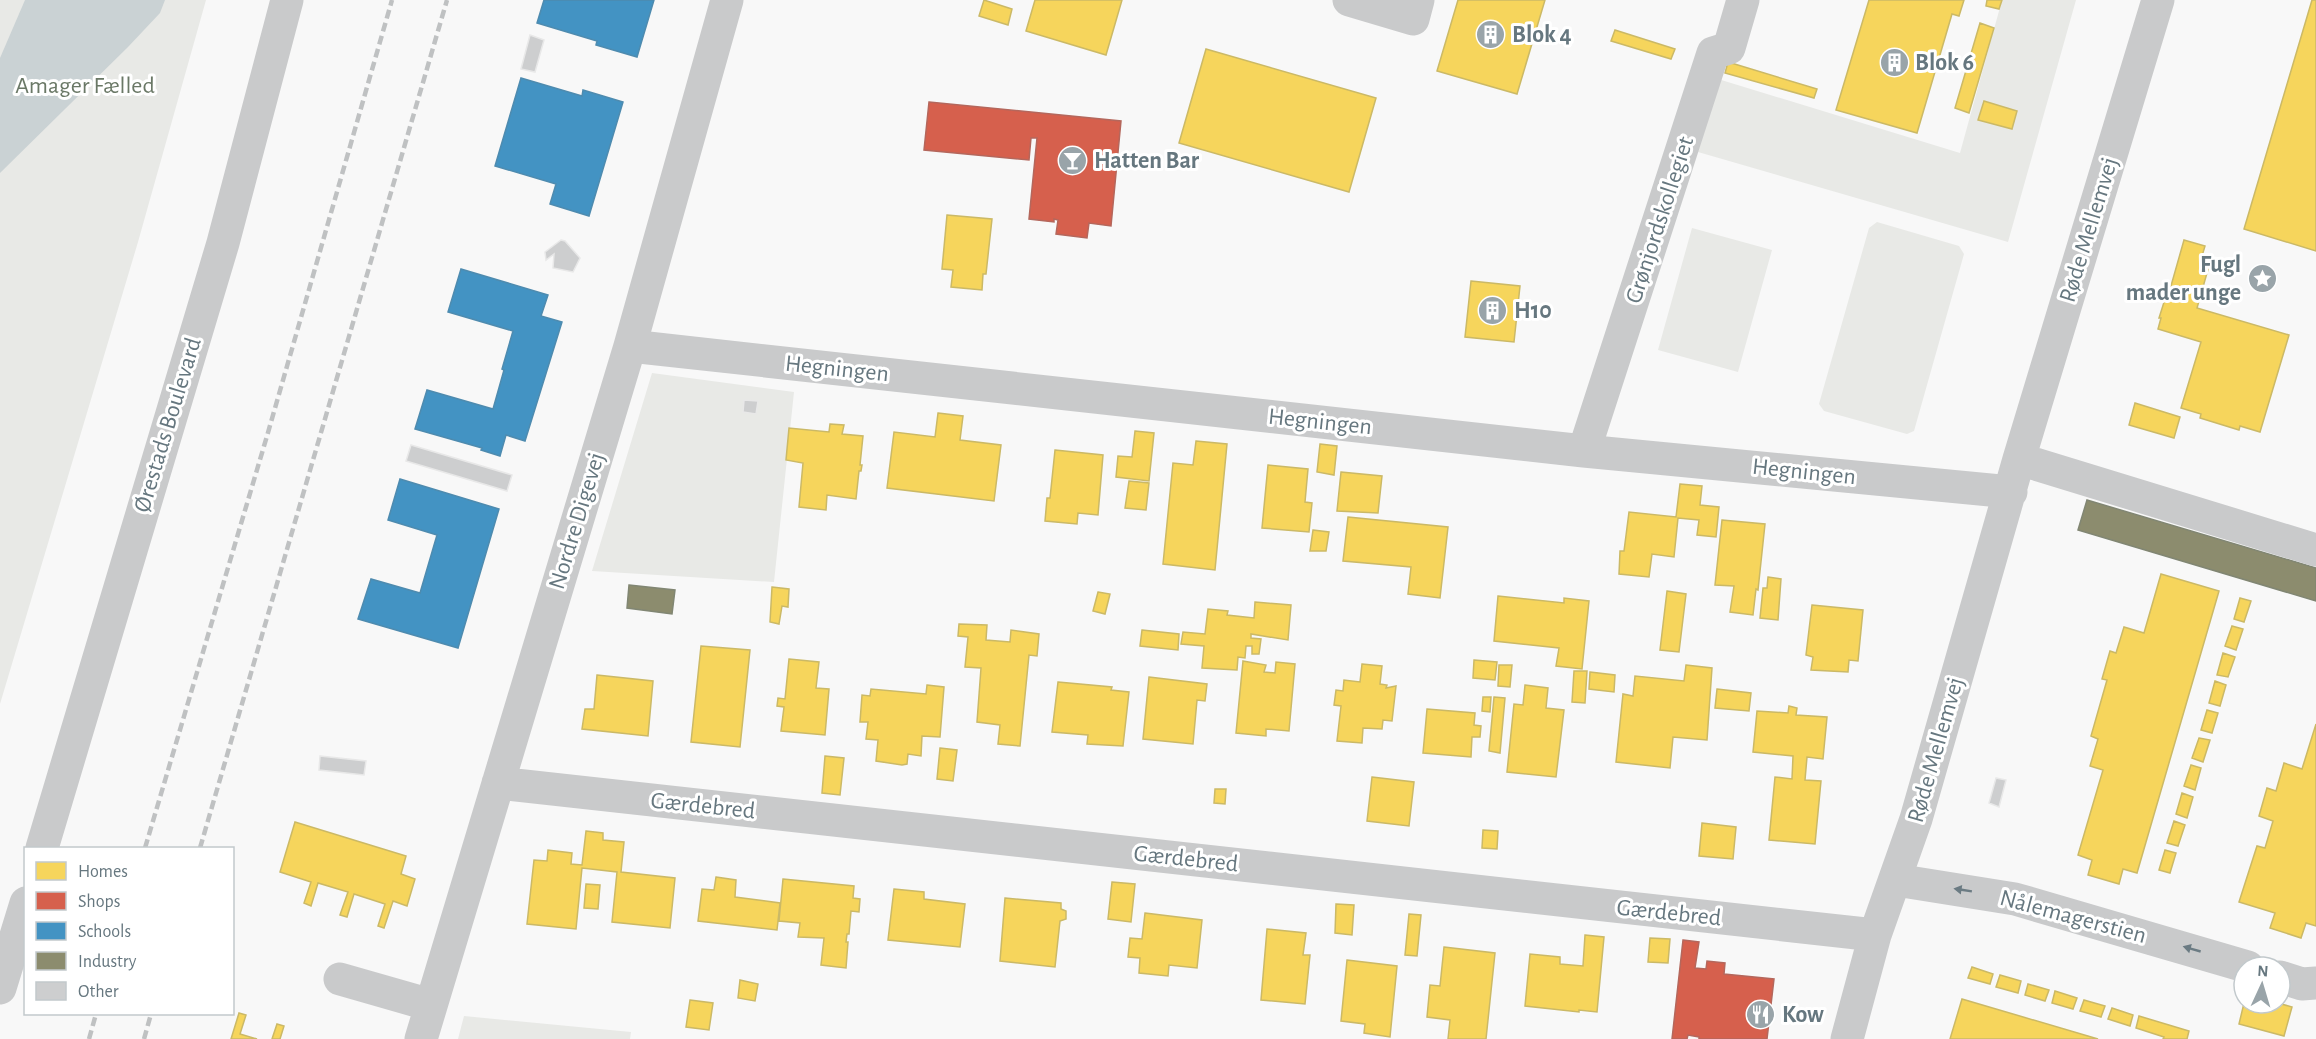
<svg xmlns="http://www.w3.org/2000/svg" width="2316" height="1039" font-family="'Alegreya Sans',sans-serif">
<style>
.green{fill:#e8e9e6}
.water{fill:#cad2d4}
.homes{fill:#f6d55c;stroke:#cbb966;stroke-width:1.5}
.shops{fill:#d6604d;stroke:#b4675c;stroke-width:1.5}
.schools{fill:#4393c3;stroke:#4e8baf;stroke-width:1.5}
.industry{fill:#8c8c6e;stroke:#818673;stroke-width:1.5}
.building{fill:#cdcecf;stroke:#e8e8e8;stroke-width:1.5}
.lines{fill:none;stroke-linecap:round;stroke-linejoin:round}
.minor{stroke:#c9cacb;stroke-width:33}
.rail{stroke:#bfc1c2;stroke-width:4.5;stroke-dasharray:9 4.5;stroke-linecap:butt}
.oneway{fill:#6b7b83}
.labels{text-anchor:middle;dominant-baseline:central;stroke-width:6;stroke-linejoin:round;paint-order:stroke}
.poi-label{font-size:24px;font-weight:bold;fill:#66777f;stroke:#fff;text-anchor:start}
.park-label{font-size:24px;fill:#6a7866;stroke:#fff}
.street-label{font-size:24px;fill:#66777f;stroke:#fff}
</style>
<rect width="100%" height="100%" fill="#f8f8f8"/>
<path class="green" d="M0 0H206L138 242 0 704Z
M2002 0H2076L2008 242 1698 152 1718 79 1960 153Z
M1877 222 1959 246 1964 254 1914 431 1907 434 1824 411 1819 404 1869 228Z
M1692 228 1772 250 1738 372 1658 350Z
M652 373 794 392 774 582 592 571Z
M464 1016 631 1032 630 1039H458Z"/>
<path class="water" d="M25 0H165L160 13 128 47 0 173V58Z"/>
<path class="homes" d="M984 0 1012 9 1008 25 979 16Z
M1035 0H1122L1106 55 1026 31Z
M1458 0H1545L1517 94 1437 71Z
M1869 0H1964L1959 16 1952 14 1917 133 1836 110Z
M1987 0H2002L1999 9 1986 6Z
M2312 0H2316V251L2244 229Z
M1980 23 1994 28 1969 113 1955 108Z
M1615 30 1675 49 1671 59 1611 41Z
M1206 49 1376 98 1349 192 1179 143Z
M1728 62 1817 89 1814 98 1725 73Z
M1984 101 2017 111 2012 129 1978 120Z
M947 215 992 219 986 274H983L982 290 951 287 953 270 942 269Z
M2184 240 2205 246 2202 256 2211 259 2197 308 2289 335 2260 432 2240 426 2239 430 2200 418 2201 414 2181 408 2201 342 2158 329 2161 318H2159L2165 299 2167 300Z
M1471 281 1520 286 1514 342 1465 337Z
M2135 403 2180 417 2174 438 2129 425Z
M938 413 963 416 960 440 1001 445 994 501 887 488 894 432 935 437Z
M830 424 844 425 842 434 863 436 860 465H862L861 471H859L856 499 827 495 826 510 799 507 803 463 786 460 789 428 829 432Z
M1135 431 1154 433 1149 481 1116 477 1118 456 1132 457Z
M1196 441 1227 444 1215 570 1163 564 1173 463 1193 465Z
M1320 444 1337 446 1334 475 1317 472Z
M1055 450 1103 455 1098 515 1078 513 1077 524 1045 521 1047 498H1050Z
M1268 465 1308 469 1305 502 1312 503 1309 532 1262 528Z
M1341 472 1382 476 1378 513 1337 511Z
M1129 481 1149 483 1146 510 1125 508Z
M1680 484 1702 486 1700 505 1719 507 1716 537 1697 535 1699 520 1678 518 1674 557 1652 554 1649 577 1619 574 1620 551H1624L1629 512 1676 517Z
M1348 517 1448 527 1440 598 1408 594 1411 567 1343 561Z
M1722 520 1765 524 1758 590 1756 589 1753 615 1730 612 1734 586 1715 585Z
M1313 530 1329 532 1326 551H1310Z
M2161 574 2219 591 2137 873 2123 869 2119 884 2088 875 2092 860 2078 855 2103 770 2090 766 2098 739 2091 736 2107 680 2102 679 2110 651 2116 653 2124 627 2144 633Z
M1768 577 1781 579 1778 620 1760 618 1763 588H1767Z
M772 587 789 589 788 607 782 606 779 624 770 622Z
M1667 591 1686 594 1679 652 1660 650Z
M1098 592 1110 594 1105 614 1093 611Z
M1498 596 1564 603V598L1589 601 1582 669 1556 666 1559 648 1494 641Z
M2240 598 2251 601 2244 622 2234 619Z
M1255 602 1291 605 1288 640 1251 634V638L1261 639 1259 654H1252V646H1246L1245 658 1238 657 1237 670 1202 668 1204 646 1181 644 1183 632 1205 634 1208 609 1228 611 1227 615 1254 618Z
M1812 605 1863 610 1858 661 1849 660 1848 672 1811 670 1813 657 1806 655Z
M959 624 987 625 986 640 1010 642 1011 630 1039 634 1037 656 1029 655 1020 746 998 744 1000 725 977 722 981 668 965 667 968 637 958 636Z
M2232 626 2243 629 2236 650 2225 646Z
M1142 630 1179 634 1178 650 1140 646Z
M701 646 750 650 740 747 691 742Z
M2223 653 2235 657 2228 677 2217 675Z
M789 659 819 662 816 688 829 689 825 735 781 731 784 707 777 706 778 698 785 699Z
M1474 660 1497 662 1495 680 1473 678Z
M1243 661 1266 665 1264 672 1275 673 1276 662 1295 664 1289 731 1266 729V736L1236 733Z
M1362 664 1382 666 1380 684 1387 685 1386 688 1396 686 1392 721 1383 720 1382 729 1363 728 1362 743 1337 741 1341 706 1334 705 1336 690 1343 691 1344 680 1360 682Z
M1499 665H1512L1510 687 1498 686Z
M1686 665 1712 668 1707 740 1673 737 1670 768 1616 762 1623 694 1633 696 1635 676 1684 681Z
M1574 671H1587L1585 703 1572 702Z
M1590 672 1615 675 1614 692 1589 689Z
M597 675 653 681 648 736 582 729 585 709H594Z
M1149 677 1207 684 1205 701 1197 700 1193 744 1143 739Z
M2215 681 2226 685 2220 706 2209 703Z
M1058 682 1112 687 1111 690 1129 692 1123 746 1087 744 1088 735 1052 732Z
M927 685 944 687 940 737 922 736 921 756 908 754 907 764 902 765 876 761 878 740 866 739 868 722H860L862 695 870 696 871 689 926 694Z
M1525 685 1548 688 1546 708 1564 710 1556 777 1507 772 1514 704 1523 705Z
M1717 689 1751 693 1749 711 1715 708Z
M1483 697H1491L1490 712 1482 711Z
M1494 697 1505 698 1500 753 1489 751Z
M1789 706 1797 708 1796 715 1827 717 1823 759 1807 757 1805 780 1821 781 1815 844 1769 840 1775 777 1792 779 1793 756 1753 752 1757 711 1788 713Z
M1427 709 1475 713 1474 725 1481 726 1480 737H1472L1471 757 1423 753Z
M2207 710 2218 713 2212 733 2201 730Z
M2316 724V926L2306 923 2301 938 2270 928 2275 913 2239 902 2257 846 2265 848 2273 821 2259 816 2267 788 2276 791 2284 763 2302 769Z
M2199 738 2210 740 2203 762 2192 758Z
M940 748 957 750 953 781 937 779Z
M825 756 844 758 840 795 822 793Z
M2191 765 2201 768 2195 790 2184 786Z
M1372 777 1414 782 1409 826 1367 821Z
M1215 789H1226L1225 804 1214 803Z
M2182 793 2193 797 2187 818 2176 814Z
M2174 821 2185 825 2178 846 2167 843Z
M295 822 406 856 401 874 415 879 407 906 393 901 384 928 378 926 385 904 354 894 347 917 340 915 348 892 318 883 311 906 304 903 311 882 280 872Z
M1702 823 1736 827 1733 859 1699 856Z
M1483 830 1498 831 1497 849 1482 848Z
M586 831 603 833V840L624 842 621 872 675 878 670 928 612 922 617 872 582 868 576 929 527 924 534 860 547 861 548 850 572 853 571 864 582 865Z
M2165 850 2176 853 2170 873 2159 870Z
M716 877 736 880 735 897 780 903 777 930 698 921 702 889 714 890Z
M783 879 854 886 853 898 860 899 859 912 851 911 849 934H847L846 942H848L846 968 821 965 824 938 798 937 800 923 779 921Z
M1112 882 1135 884 1131 922 1108 919Z
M586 884 600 885 598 909 584 908Z
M894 889 924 892V899L965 904 960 947 888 940Z
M1005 898 1061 903V909L1066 911V919L1060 921 1055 967 1000 961Z
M1336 904 1354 905 1352 935 1335 933Z
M1145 913 1202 920 1197 968 1169 965 1168 976 1139 973 1140 958 1128 957 1130 938 1142 939Z
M1409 914 1421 915 1417 956 1405 955Z
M1267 929 1306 933 1303 955H1310L1305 1004 1261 1000Z
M1585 935 1604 937 1597 1012 1579 1010V1012L1525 1006 1530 954 1560 957V964L1583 966Z
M1650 938 1670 939 1668 963 1648 962Z
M1444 947 1495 953 1486 1039H1448L1450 1020 1427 1017 1430 985 1440 986Z
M1347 960 1397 966 1390 1037 1364 1033 1365 1024 1341 1021Z
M1972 967 1993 974 1990 984 1968 978Z
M2000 975 2021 981 2018 993 1996 987Z
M740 980 758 984 755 1001 738 998Z
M2028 984 2049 990 2045 1001 2025 995Z
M2055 991 2077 998 2073 1009 2052 1003Z
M1962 999 2098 1039H1950Z
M690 1000 713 1003 709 1030 686 1027Z
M2084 1000 2105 1006 2101 1017 2080 1011Z
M2244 1003H2278L2292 1007 2284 1036 2239 1024Z
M2112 1008 2133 1015 2130 1026 2108 1019Z
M239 1013 246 1015 240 1034 257 1039H231Z
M2139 1016 2189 1031 2187 1039H2163L2164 1037 2136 1028Z
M277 1024 284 1026 280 1039H272Z"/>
<path class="shops" d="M929 102 1121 121 1111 226 1089 223 1087 238 1056 234 1058 220 1054 219V222L1029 219 1037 138H1031L1029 160 924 150Z
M1683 940 1699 942 1695 968 1706 969 1707 961 1725 963 1724 974 1774 979 1767 1039H1699V1037L1688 1035 1687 1039H1672Z"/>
<path class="schools" d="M544 0H654L637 57 596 45 597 41 537 23Z
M521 78 582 96 583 90 623 102 589 216 550 204 556 184 495 166Z
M461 269 548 295 541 316 562 322 525 441 506 435 500 456 481 450 482 448 415 429 427 390 493 409 504 370 502 369 513 331 448 312Z
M400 479 499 509 458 648 358 619 371 579 420 593 437 535 388 520Z"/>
<path class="industry" d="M2087 500 2316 568V601L2078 530Z
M629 585 675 590 672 614 627 608Z"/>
<path class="building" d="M530 35 544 40 535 72 521 69Z
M561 240 565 241 580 258 573 272 553 268 554 254 546 260 545 252Z
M744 400 758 401 756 414 743 412Z
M411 445 512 475 507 491 406 461Z
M320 756 366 761 364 775 319 770Z
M1996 778 2006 780 1999 807 1989 803Z"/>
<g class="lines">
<path class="minor" d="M1349 0 1413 19 1418 0
M630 346 1584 451 2011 492
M1584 451 1713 53 1729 48 1743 0
M2019 459 2316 550
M498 783 1875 935
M42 848 223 243 287 0
M1896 880 2015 899 2248 967
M2280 977 2302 984 2316 983
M340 979 431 1005
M0 988 26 903
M421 1039 630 346 727 0
M1847 1039 1875 935 1916 819 2019 459 2158 0"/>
<path class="rail" d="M145 848 267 436 392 0
M200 848 447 0
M89 1039 96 1014
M144 1039 151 1014"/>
</g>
<defs><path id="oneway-solid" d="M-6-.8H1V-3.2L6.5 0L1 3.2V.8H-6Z" transform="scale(1.5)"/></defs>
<g class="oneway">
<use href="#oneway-solid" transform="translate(1963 890) rotate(-171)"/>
<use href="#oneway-solid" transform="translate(2192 949) rotate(-164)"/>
</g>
<defs>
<symbol id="building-disc" viewBox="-11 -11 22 22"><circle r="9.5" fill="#99a4a9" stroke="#fff"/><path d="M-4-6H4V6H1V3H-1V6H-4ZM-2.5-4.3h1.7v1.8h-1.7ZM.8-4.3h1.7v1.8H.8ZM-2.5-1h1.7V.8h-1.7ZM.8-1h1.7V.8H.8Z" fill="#fff"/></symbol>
<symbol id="bar-disc" viewBox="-11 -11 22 22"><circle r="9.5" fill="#99a4a9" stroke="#fff"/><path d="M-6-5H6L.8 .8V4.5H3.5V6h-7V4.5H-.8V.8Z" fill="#fff"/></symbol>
<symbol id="sight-disc" viewBox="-11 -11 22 22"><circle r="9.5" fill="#99a4a9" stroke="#fff"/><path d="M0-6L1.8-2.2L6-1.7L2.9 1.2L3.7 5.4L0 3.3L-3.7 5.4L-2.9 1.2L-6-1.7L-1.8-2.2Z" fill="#fff"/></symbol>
<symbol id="restaurant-disc" viewBox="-11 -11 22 22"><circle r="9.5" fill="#99a4a9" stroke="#fff"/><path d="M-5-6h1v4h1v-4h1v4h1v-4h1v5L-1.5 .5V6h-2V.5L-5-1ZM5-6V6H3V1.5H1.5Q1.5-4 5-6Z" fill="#fff"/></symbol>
</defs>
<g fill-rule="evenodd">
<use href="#building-disc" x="1474" y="18" width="33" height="33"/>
<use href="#building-disc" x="1878" y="46" width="33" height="33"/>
<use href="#bar-disc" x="1056" y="144" width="33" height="33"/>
<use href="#sight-disc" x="2246" y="262" width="33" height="33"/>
<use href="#building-disc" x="1476" y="294" width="33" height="33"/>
<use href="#restaurant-disc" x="1744" y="998" width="33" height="33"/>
</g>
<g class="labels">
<g class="poi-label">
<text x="1512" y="35">Blok 4</text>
<text x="1915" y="63">Blok 6</text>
<text x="1094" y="161">Hatten Bar</text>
<text x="2241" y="265" text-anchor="end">Fugl<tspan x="2241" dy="28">mader unge</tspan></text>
<text x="1514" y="311">H10</text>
<text x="1782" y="1015">Kow</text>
</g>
<g class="park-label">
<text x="85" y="86">Amager Fælled</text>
</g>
<g class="street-label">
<text transform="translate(1660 220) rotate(-72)">Grønjordskollegiet</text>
<text transform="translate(2089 230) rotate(-73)">Røde Mellemvej</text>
<text transform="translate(837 369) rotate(6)">Hegningen</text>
<text transform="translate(1320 422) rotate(6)">Hegningen</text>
<text transform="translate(168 425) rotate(-73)">Ørestads Boulevard</text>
<text transform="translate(1804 472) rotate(6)">Hegningen</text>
<text transform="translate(577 521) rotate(-73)">Nordre Digevej</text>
<text transform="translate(1936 750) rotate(-74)">Røde Mellemvej</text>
<text transform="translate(703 806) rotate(6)">Gærdebred</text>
<text transform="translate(1186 859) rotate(6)">Gærdebred</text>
<text transform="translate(1669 913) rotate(6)">Gærdebred</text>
<text transform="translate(2073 917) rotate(15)">Nålemagerstien</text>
</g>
</g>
<rect x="24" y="847" width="210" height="168" fill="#ffffff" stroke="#c2c9cc" stroke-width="1.5"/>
<rect x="36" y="862" width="30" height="18" fill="#f6d55c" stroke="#c2c9cc" stroke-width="1.5"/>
<text x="78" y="877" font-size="18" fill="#66777f">Homes</text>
<rect x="36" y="892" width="30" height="18" fill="#d6604d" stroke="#c2c9cc" stroke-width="1.5"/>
<text x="78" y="907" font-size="18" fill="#66777f">Shops</text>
<rect x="36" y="922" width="30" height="18" fill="#4393c3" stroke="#c2c9cc" stroke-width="1.5"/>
<text x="78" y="937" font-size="18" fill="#66777f">Schools</text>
<rect x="36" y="952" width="30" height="18" fill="#8c8c6e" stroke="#c2c9cc" stroke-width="1.5"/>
<text x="78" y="967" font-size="18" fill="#66777f">Industry</text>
<rect x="36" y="982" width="30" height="18" fill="#cdcecf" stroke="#c2c9cc" stroke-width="1.5"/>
<text x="78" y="997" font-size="18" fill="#66777f">Other</text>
<g transform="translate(2262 985) rotate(4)"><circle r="28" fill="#ffffff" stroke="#c2c9cc" stroke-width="1.5"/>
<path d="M0-4.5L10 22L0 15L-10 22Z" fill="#99a4a9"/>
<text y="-9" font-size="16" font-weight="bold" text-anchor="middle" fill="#66777f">N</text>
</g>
</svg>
